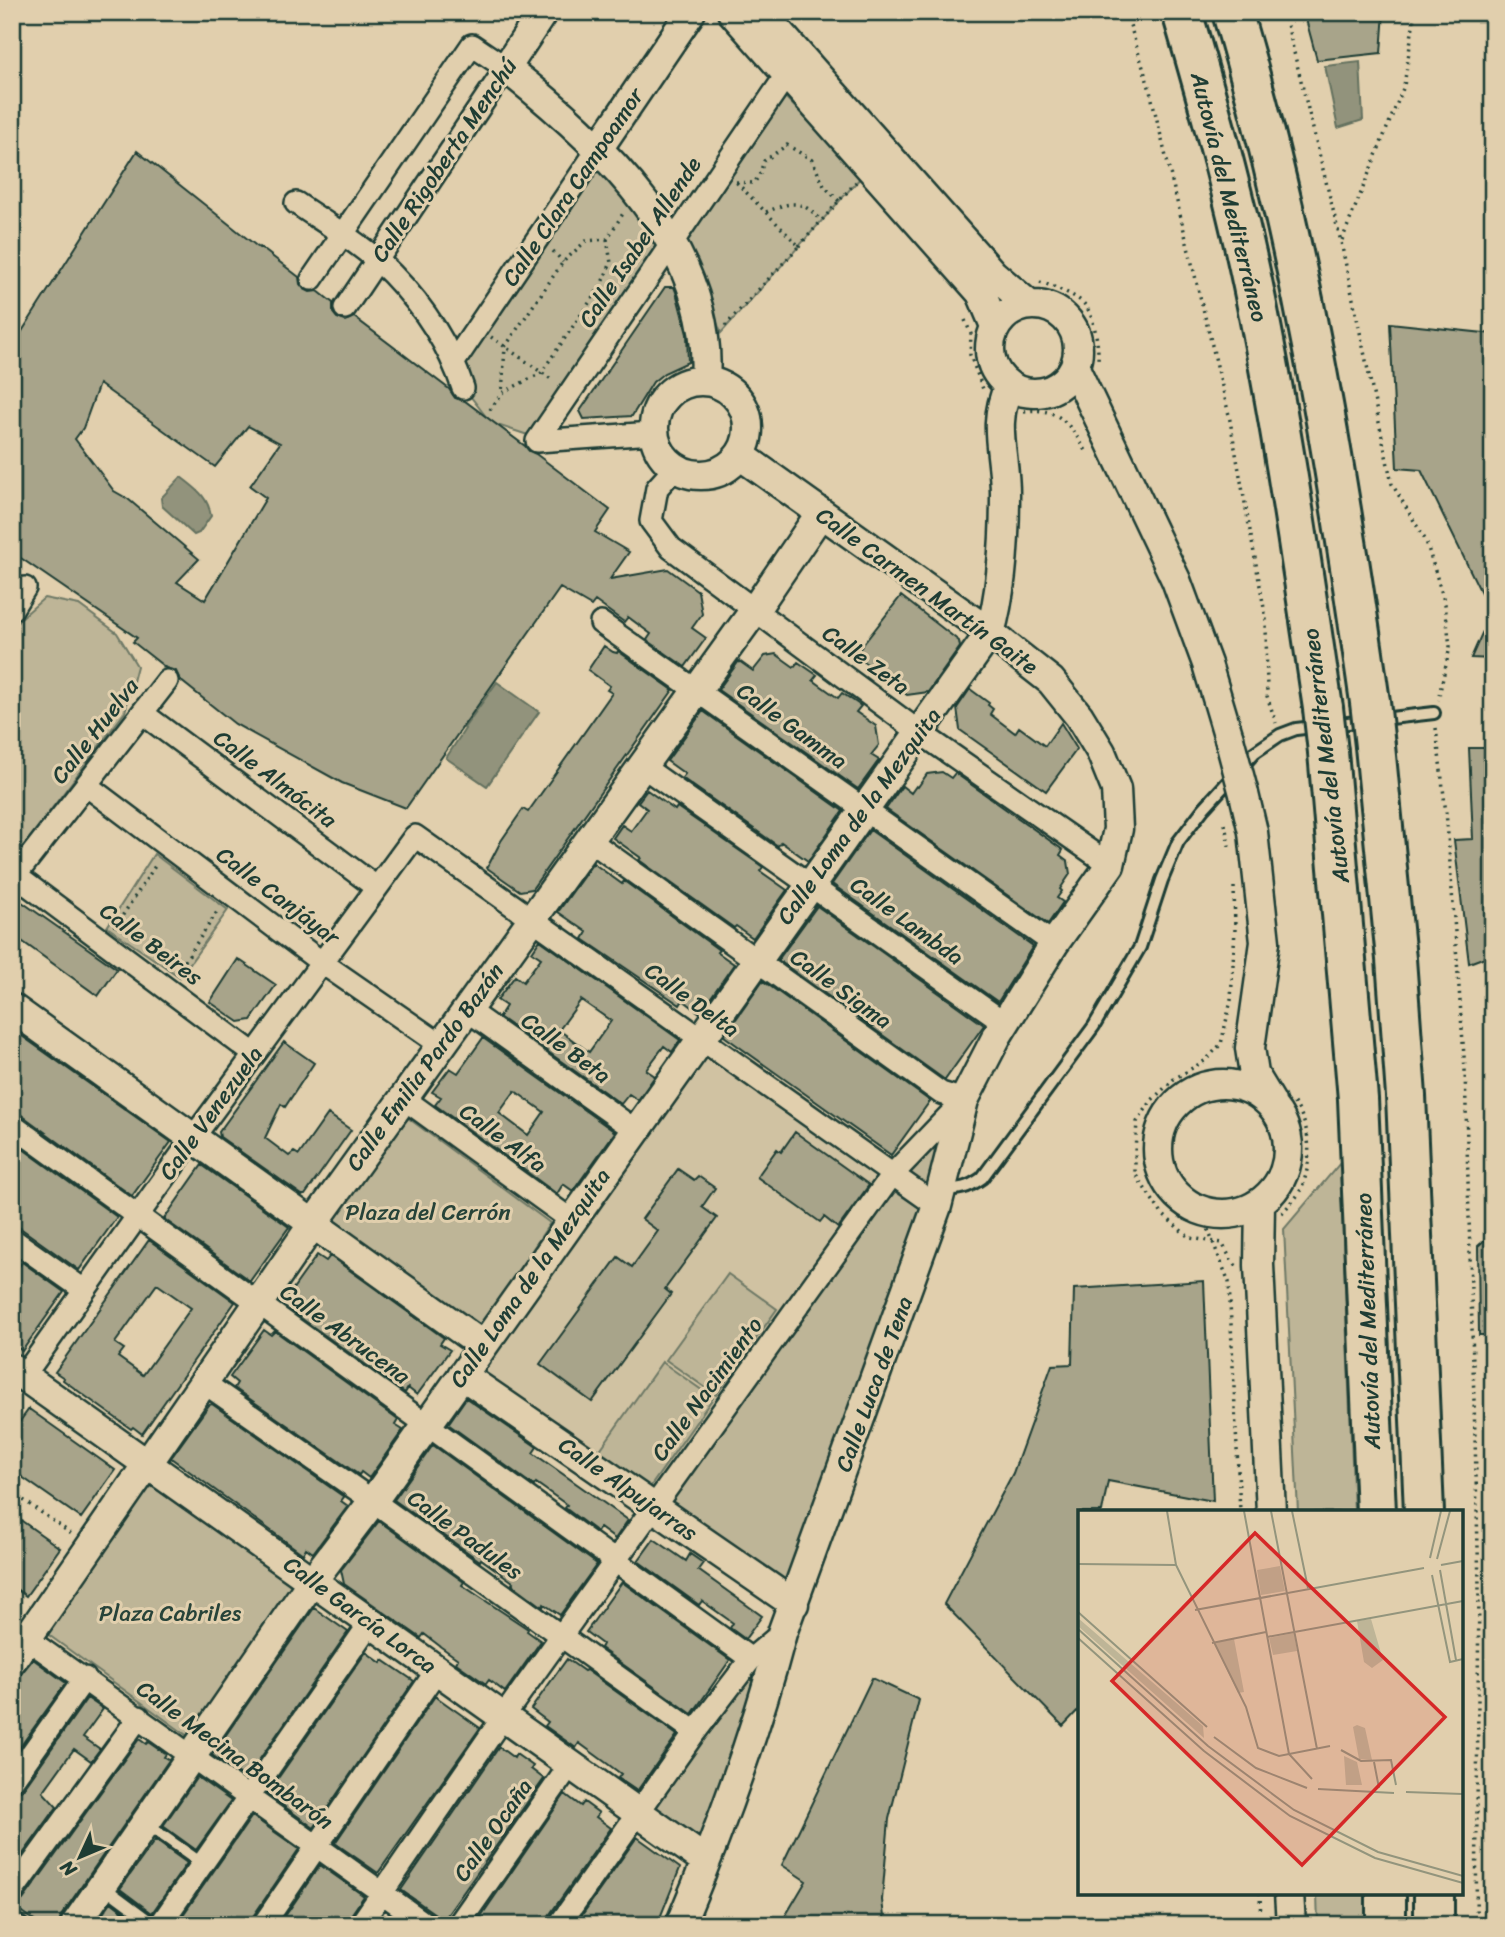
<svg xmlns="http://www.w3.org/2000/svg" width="1505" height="1937" font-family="Sriracha,sans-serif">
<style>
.built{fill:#d0c2a2}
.green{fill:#beb597;stroke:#6e7966;stroke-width:2}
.water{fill:#92937b;stroke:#64715f;stroke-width:2}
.building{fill:#a8a48a;stroke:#1f3d34;stroke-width:2;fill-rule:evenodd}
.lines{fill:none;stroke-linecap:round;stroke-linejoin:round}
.service-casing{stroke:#1f3d34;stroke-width:16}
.minor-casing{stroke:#1f3d34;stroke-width:26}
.tertiary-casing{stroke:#1f3d34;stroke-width:33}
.motorway-casing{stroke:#1f3d34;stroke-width:44}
.path{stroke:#1f3d34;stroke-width:3.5;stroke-dasharray:2 5;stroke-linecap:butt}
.service{stroke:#e1cfad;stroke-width:10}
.minor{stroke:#e1cfad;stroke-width:21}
.tertiary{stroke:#e1cfad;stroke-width:28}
.motorway{stroke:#e1cfad;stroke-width:38}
.tertiary-bridge-casing{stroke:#1f3d34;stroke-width:33;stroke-linecap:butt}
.motorway-bridge-casing{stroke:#1f3d34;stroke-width:44;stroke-linecap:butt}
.tertiary-bridge{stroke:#e1cfad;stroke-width:28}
.motorway-bridge{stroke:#e1cfad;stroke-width:38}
.labels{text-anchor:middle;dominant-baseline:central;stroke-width:6;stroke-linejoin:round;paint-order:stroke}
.street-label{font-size:23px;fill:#1f3d34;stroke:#e1cfad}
.park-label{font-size:23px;fill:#274339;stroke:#e1cfad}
.inset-road{fill:none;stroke:#93957d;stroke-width:2}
.view{fill:#d62828;fill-opacity:0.15;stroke:#d62828;stroke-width:3.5}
.inset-edge{fill:none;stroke:#1f3d34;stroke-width:3.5}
</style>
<rect width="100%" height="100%" fill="#e1cfad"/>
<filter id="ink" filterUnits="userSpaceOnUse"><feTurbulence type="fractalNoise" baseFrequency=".0143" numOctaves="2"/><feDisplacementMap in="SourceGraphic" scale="14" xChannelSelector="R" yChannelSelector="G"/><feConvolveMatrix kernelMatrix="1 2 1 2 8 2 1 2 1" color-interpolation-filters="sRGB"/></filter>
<g filter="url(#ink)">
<path class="built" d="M700 1038 892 1175 654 1507 462 1375Z"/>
<path class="green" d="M784 96 862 176 721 333 687 240Z
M600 168 659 241 528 435 491 423 471 397 466 364Z
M44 598 79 605 117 633 137 666 125 712 12 861V630L20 619Z
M154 854 228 910 180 977 107 927Z
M408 1118 550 1223 479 1330 328 1220Z
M954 1120 928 1186 904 1172Z
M1340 1163 1354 1512H1298L1284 1229Z
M891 1189 926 1212 789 1593 661 1508Z
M728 1274 777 1309 716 1395 666 1360Z
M662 1362 713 1398 648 1490 597 1454Z
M150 1485 298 1589 189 1737 46 1633Z
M751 1668 761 1675 700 1847 647 1810Z
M1317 1893H1368L1369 1925H1318Z"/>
<path class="water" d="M1360 62 1363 120 1338 128 1325 66Z
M181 477C196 489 208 496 211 516L199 533 194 535 162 506 161 498Z
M497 682 539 712 487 786 446 758 465 729 464 728Z"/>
<path class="building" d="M1304 12H1384L1381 53 1317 60Z
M137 151 259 248 260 247 299 277 300 284 304 289 310 292 318 291 333 303V313L337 318 345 321 354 317 449 389 455 398 465 401 525 446 529 451 536 454 610 510 595 532 629 552 610 579 668 569 698 591 702 614 692 628 706 638 685 667 647 640 651 634 628 617 624 622 595 601 591 606 560 588 406 808 342 783 235 724 180 680 176 671 166 668 133 642 137 638 12 552V347ZM99 384 215 467 248 426 280 443 250 486 266 498 205 600 177 582 199 559 128 499 114 491 75 439 83 428Z
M665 287H674L676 292 687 334 688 362 664 373 653 382 632 416 584 419 580 411Z
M1390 323 1493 334V659L1471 658 1491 613 1421 470 1397 468Z
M901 596 959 641 960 647 928 692 907 695 855 655Z
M604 646 613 652 617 653 618 651 673 690 532 889 520 891 487 868 501 841 523 809 528 812 612 693 607 690 610 686 588 670Z
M776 654 794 667 798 662 817 675 813 680 838 698 842 693 861 706 856 712 876 726 879 745 871 755 879 760 858 789 718 690 739 661 753 671 765 656Z
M970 689 989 703 988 705 993 709 990 714 1015 733 1019 727 1045 746 1061 723 1077 749 1046 791 960 730 957 708Z
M703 711 843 811 808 861 781 842 778 846 682 778 685 774 667 761Z
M1469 748H1493V954L1469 963 1454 840 1473 839Z
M942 772 951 778 955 773 1063 850 1060 855 1068 861 1070 874 1060 889 1062 891 1057 898 1063 902 1048 924 886 809 902 786 911 793 916 786 918 787 927 774Z
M647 790 675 810 677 807 763 867 760 871 787 890 753 938 736 926 734 928 639 860 641 858 613 838 622 825 631 831 647 809 638 802Z
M870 830 1033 946 998 1002 832 884Z
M593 863 622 884 624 881 719 950 717 952 734 964 700 1013 683 1000 680 1005 583 939 587 932 558 912Z
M12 895 117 969 98 996 12 934Z
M817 906 984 1025 945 1080 778 960Z
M540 940 680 1040 672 1052 664 1046 646 1070 655 1076 638 1100 629 1094 621 1104 499 1017 506 1006 497 1000 515 976 523 982 541 958 532 952ZM581 1000 611 1021 589 1052 559 1030Z
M238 959 276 985 251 1020 239 1022 210 1002Z
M763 981 930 1101 891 1155 724 1036Z
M12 1029 171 1142 132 1196 20 1114 12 1112Z
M483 1038 615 1132 573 1191 563 1184 557 1194 435 1105 441 1097 432 1092 450 1068 458 1073ZM515 1091 544 1112 528 1135 499 1113Z
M284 1042 314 1063 285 1107 281 1104 265 1138 289 1156 294 1152 299 1155 328 1114 351 1130 305 1195H302L220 1137 219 1132Z
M795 1132 869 1185 838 1228 824 1217 820 1222 757 1177 777 1149 781 1152Z
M12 1141 117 1217 79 1270 12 1222Z
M202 1165 289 1227 250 1281 164 1219Z
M678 1169 694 1180 698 1176 715 1188 702 1207 717 1218 665 1289 671 1294 592 1402 540 1364 618 1257 632 1267 658 1231 642 1219Z
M1493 1233V1335H1479L1478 1246Z
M149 1240 235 1302 142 1434 133 1427 131 1429 63 1380 64 1378 55 1372ZM157 1284 191 1308 143 1375 118 1357 124 1349 115 1343Z
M317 1255 326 1261 330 1256 444 1338 440 1344 450 1350 417 1395 408 1388 405 1393 291 1311 294 1307 285 1300Z
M22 1262 64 1292 22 1351 12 1343V1277Z
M1204 1281 1213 1501 1108 1481 1102 1512H1080V1708L1063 1726 944 1604 1013 1473 1052 1365 1072 1364 1074 1289Z
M264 1330 271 1335 275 1331 398 1420 395 1425 403 1430 369 1478 361 1472 359 1475 234 1388 237 1383 230 1377Z
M466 1398 537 1447 533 1453 628 1520 615 1539 600 1528 597 1532 565 1508 567 1505 536 1483 534 1486 448 1424Z
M212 1404 344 1497 341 1501 348 1506 313 1553 306 1548 303 1554 171 1458 209 1405Z
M29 1409 115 1470 81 1518 12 1470V1432Z
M433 1445 597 1564 560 1615 544 1604 543 1607 512 1584 513 1582 481 1559 480 1561 394 1500Z
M12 1514 60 1548 26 1596 12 1586Z
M379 1521 464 1582 462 1585 528 1629 527 1631 541 1641 505 1692 489 1680 486 1684 456 1663 458 1659 441 1647 424 1634 421 1638 344 1584 341 1570Z
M654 1539 686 1561 690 1554 703 1563 698 1570 762 1616 745 1639 730 1628 733 1623 702 1601 699 1605 638 1561Z
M622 1582 730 1660 692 1714 600 1648 602 1644 586 1632Z
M314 1608 348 1632 246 1779 212 1755Z
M366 1652 381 1663 383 1660 414 1681 314 1828 267 1794Z
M33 1659 66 1683 12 1758V1685Z
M567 1659 584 1671 586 1670 677 1735 637 1791 618 1778 621 1774 605 1762 579 1743 576 1748 545 1726 548 1722 531 1709Z
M872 1678 919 1700 889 1819 882 1900 885 1925H780L806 1881 782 1865Z
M435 1696 480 1728 378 1873 335 1843Z
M87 1698 103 1709 83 1737 100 1749 91 1761 74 1749 43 1792 57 1807 12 1869V1794L23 1789Z
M139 1739 146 1744 148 1742 158 1749 166 1754 164 1757 169 1760 61 1916 59 1925H40L12 1905 23 1900Z
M499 1747 514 1758 516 1754 533 1766 531 1769 544 1779 440 1925 435 1914 401 1890Z
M197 1777 231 1801 196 1850 163 1826Z
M565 1794 581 1806 584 1802 599 1813 596 1817 611 1828 548 1917 546 1925H475Z
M252 1816 299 1849 252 1918 250 1925H176Z
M637 1837 680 1868 657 1925H575Z
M155 1840 187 1863 152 1913 120 1889Z
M320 1865 364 1896 349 1918 347 1925H279Z
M111 1902 141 1925H95Z"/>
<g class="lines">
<defs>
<path id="service" d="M942 1189C959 1190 968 1188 982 1178L1094 1026 1140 947 1162 880 1178 842 1204 808 1255 752 1280 735 1296 729 1434 713
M145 1823 203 1864
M104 1887 155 1925
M12 1918 23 1925"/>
<path id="minor" d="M296 203C328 225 365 246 392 274 423 306 449 345 463 388
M312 279 472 45 506 68 345 308
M454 362 598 149
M537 441 787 74
M537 441 653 433
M675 468 657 488 651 521 671 548 919 732 1110 865
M12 609 25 588
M601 623 1054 944
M142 713 376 887
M642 766 1005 1023
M86 785 321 962 441 1045
M16 876 254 1054
M12 880 167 681
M467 1010 635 1130
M403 1098 571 1220
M12 1125 751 1659
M12 1239 84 1290
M23 1377 193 1138 415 836 937 1206
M203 1382 373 1501 695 1732
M12 1628 427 1925
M12 1781 85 1678
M12 1892 139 1717
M160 1925 370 1623
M263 1925 437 1670
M360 1925 503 1717 892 1175 964 1100 941 1093 589 840
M458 1925 570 1765
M559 1925 695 1732 751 1659 782 1633"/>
<path id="tertiary" d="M543 12 506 68C601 143 715 248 705 380
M732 12 981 293 995 326
M761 12 993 274 1028 304
M598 149 691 12
M990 349a44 44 0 1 1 88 0a44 44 0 1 1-88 0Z
M1075 368 1176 580 1207 664 1229 738
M654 428a47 47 0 1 1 94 0a47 47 0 1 1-94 0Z
M1244 794 1253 832 1265 942 1250 1048 1254 1074 1271 1102
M12 1008 482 1345
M1158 1149a65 65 0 1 1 130 0a65 65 0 1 1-130 0Z
M1260 1203 1259 1265 1271 1512
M12 1368 706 1861
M462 1375 794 1604
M12 1660 313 1224 754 611 820 514
M1289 1893 1291 1925
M75 1925 313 1580 373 1501 990 633C1002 591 1005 537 1005 493 1005 453 991 424 1009 386
M680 1925C720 1830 756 1732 782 1633L937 1206 964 1100 997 1036 1054 944 1110 865 1118 829 1116 789 1101 752 1079 716 1051 681 990 633 740 455"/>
<path id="motorway" d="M1182 12C1212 115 1241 220 1261 326 1286 453 1304 580 1323 708
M1232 12C1299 238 1337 469 1370 702
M1375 746 1396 959 1406 1096 1424 1512
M1328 752 1358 1099 1376 1512
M1386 1893V1925
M1434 1893V1925"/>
</defs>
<use href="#service" class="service-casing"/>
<use href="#minor" class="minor-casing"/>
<use href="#tertiary" class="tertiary-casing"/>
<use href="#motorway" class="motorway-casing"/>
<path class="path" d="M1126 12 1149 87 1229 415 1266 619 1267 696 1276 723
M1284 12 1341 242 1392 484 1426 541 1445 604 1450 647 1438 700
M736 182 754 183 759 176 764 161 787 145 812 160 824 186 839 201
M766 212C792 201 801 199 822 221
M607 239 611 263 600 287 541 373 502 393 505 347 563 262 586 241 607 239 624 212
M1342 240 1404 86 1415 12
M799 246 856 182
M553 251 563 262
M1040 282C1052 286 1077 295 1085 305 1095 317 1099 348 1098 363
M600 287 613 294
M965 320 971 334 970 355 983 389
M725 326 799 246 736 182
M491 337 554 381
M490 410 502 393
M1024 411C1061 407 1069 425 1087 452
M1436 728 1447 822 1465 1070 1479 1585 1476 1925
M1225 824 1230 851
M1234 887 1235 929 1231 1000 1221 1044 1206 1060 1174 1079 1152 1100 1137 1122 1135 1151V1174L1162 1214 1190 1238 1222 1243 1233 1263 1237 1266
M115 927 157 863
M177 973 219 909
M1200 1210 1229 1282 1240 1512
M1282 1213C1288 1206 1296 1199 1300 1191 1313 1165 1312 1125 1293 1102
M12 1492 73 1535
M1260 1893 1261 1925"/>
<use href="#service" class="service"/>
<use href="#minor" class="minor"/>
<use href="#tertiary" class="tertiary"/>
<use href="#motorway" class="motorway"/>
<defs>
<path id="tertiary-bridge" d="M1229 738 1244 794"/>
<path id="motorway-bridge" d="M1370 702 1375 746
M1323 708 1328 752"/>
</defs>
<use href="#tertiary-bridge" class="tertiary-bridge-casing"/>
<use href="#motorway-bridge" class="motorway-bridge-casing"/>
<use href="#tertiary-bridge" class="tertiary-bridge"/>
<use href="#motorway-bridge" class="motorway-bridge"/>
</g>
</g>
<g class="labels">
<g class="street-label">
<text transform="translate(444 160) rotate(-56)">Calle Rigoberta Menchú</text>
<text transform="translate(573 187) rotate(-56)">Calle Clara Campoamor</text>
<text transform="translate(1229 197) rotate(76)">Autovía del Mediterráneo</text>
<text transform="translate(640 242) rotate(-56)">Calle Isabel Allende</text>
<text transform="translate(927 591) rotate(36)">Calle Carmen Martín Gaite</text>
<text transform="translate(866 660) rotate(36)">Calle Zeta</text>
<text transform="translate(792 726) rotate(36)">Calle Gamma</text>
<text transform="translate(95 731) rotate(-52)">Calle Huelva</text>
<text transform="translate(1326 756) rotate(-97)">Autovía del Mediterráneo</text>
<text transform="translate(275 779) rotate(37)">Calle Almócita</text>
<text transform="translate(859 816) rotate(-54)">Calle Loma de la Mezquita</text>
<text transform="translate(278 896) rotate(37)">Calle Canjáyar</text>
<text transform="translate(907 921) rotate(36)">Calle Lambda</text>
<text transform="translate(151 944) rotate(37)">Calle Beires</text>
<text transform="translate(841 989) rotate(36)">Calle Sigma</text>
<text transform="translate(692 1000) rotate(36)">Calle Delta</text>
<text transform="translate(566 1048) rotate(36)">Calle Beta</text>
<text transform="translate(425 1067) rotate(-54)">Calle Emilia Pardo Bazán</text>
<text transform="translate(211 1113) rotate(-54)">Calle Venezuela</text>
<text transform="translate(503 1138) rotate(36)">Calle Alfa</text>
<text transform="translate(530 1278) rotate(-55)">Calle Loma de la Mezquita</text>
<text transform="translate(1368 1321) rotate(-92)">Autovía del Mediterráneo</text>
<text transform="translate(345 1334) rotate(36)">Calle Abrucena</text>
<text transform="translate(874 1384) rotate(-70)">Calle Luca de Tena</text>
<text transform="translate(707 1389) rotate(-54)">Calle Nacimiento</text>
<text transform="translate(628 1489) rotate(35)">Calle Alpujarras</text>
<text transform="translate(465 1535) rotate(36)">Calle Padules</text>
<text transform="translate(360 1615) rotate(36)">Calle García Lorca</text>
<text transform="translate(235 1755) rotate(36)">Calle Mecina Bombarón</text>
<text transform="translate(493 1830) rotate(-55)">Calle Ocaña</text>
</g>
<g class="park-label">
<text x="428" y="1212">Plaza del Cerrón</text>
<text x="170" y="1613">Plaza Cabriles</text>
</g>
</g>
<g transform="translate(1078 1510)">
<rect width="385" height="385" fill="#e1cfad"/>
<path d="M202 56 207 81 183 85 179 60ZM0 108 125 216 126 228 0 116ZM293 109 305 150 294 158 286 152 279 111ZM216 123 219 141 195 145 191 128ZM156 129 166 182 160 183 136 133ZM279 215 287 218 294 250 281 249 275 217ZM266 246 279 252 284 275H268Z" fill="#beb597"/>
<path class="inset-road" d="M89 1 98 55 168 197 180 238 201 246 252 236M166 1 211 244 234 269M193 1 239 239M214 1 230 78M352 48 363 1M359 49 372 1M0 54 98 55M363 55 385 51M362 60 378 150M354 65 372 152 385 149M117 100 346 58M0 102 129 217M0 119 130 236 216 300 300 342 385 366M189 127 385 91M0 128 126 241 212 306 297 348 385 373M134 133 188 122M136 227 178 258 229 278M263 240 283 251 313 250 318 275M296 252 301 278M240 279 316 283M328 282 385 284"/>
<path class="view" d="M177 23 367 207 224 355 34 171Z"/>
<rect width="385" height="385" class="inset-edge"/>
</g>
<rect width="1505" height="1937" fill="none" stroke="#e1cfad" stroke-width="42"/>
<rect x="21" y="21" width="1463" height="1895" fill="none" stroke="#1f3d34" stroke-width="2.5" filter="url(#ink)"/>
<g transform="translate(80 1857) rotate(226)" stroke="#e1cfad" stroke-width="5" paint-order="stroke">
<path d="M0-5L12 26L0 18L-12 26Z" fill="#1f3d34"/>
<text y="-10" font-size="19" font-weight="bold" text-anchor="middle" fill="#1f3d34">N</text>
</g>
</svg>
